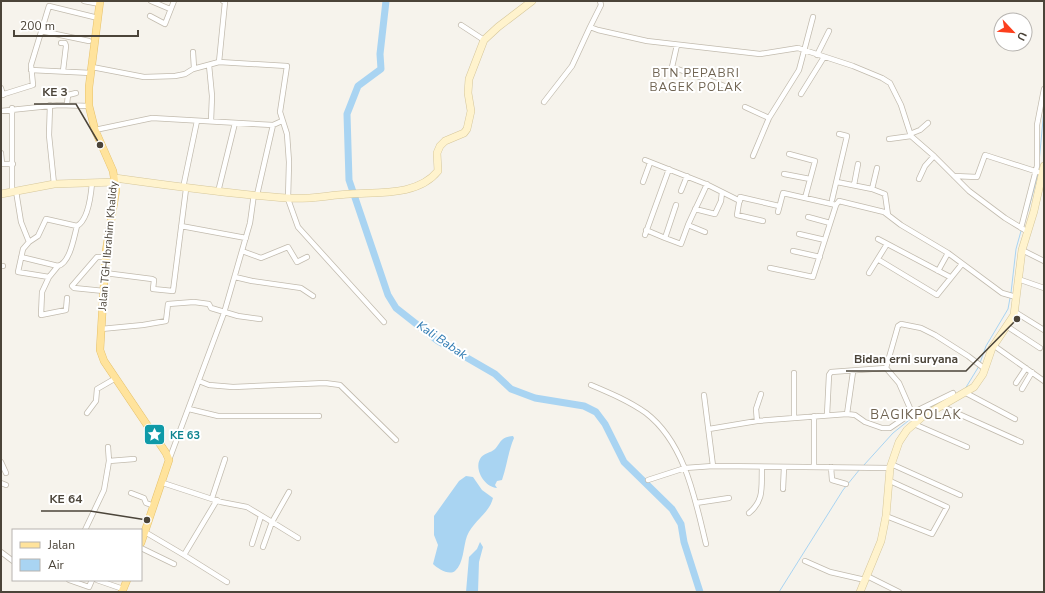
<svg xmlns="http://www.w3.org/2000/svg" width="1045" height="593" font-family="'Nunito Sans',sans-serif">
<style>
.water{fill:#a9d4f2}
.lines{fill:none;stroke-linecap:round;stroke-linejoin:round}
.stream{stroke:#a9d4f2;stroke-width:1}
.river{stroke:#a9d4f2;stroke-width:7}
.street-casing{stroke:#c2bbae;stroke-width:6}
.secondary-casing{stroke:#d6c79b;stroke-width:8}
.primary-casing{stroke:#e6c16a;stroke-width:8}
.street{stroke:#fff;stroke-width:4.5}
.secondary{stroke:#fff3cd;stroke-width:7}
.primary{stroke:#ffe39c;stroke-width:7}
.labels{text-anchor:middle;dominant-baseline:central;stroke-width:4;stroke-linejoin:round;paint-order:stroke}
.street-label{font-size:11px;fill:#4b4439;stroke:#fff}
.culture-label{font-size:11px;font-weight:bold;fill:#0d838f;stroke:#fff;text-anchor:start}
.neighbourhood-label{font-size:12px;letter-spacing:1px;fill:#6e6250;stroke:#fff}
.water-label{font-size:12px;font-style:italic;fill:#2e7ab2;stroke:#fff}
.quarter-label{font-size:13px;letter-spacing:1px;fill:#6e6250;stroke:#fff}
.leader{fill:none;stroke:#4b4439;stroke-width:1.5}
.callout-dot{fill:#4b4439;stroke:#fff;stroke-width:1.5}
.callout-label{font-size:12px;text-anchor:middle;font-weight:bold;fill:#4b4439;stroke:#fff;stroke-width:4;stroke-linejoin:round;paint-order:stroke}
</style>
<rect width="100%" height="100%" fill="#f6f3ec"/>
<path class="water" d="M513 436 514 438C508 452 507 466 502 480L497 481 495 485 497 488C485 487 474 470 480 459 483 453 491 453 495 449 498 446 500 441 503 439 506 437 510 436 513 436Z
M466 476 473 477 482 490 493 498C489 514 473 521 467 536 463 547 464 563 455 571 449 576 437 568 433 564L438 545 434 535V516L459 481Z
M480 542 483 547 479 562 478 592H466L469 557 477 549Z"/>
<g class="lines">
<path class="stream" d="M1039 163 1044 109
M1028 211 1038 174
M1011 293 1016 249 1021 231
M980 363 986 346 1008 309 1010 298
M965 389 979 366
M916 415 943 401
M864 465 893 433 913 417
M779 592 843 490 860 469"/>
<path class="river" d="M386 1 380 54 381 69 358 86 347 114 349 180 388 295 396 308 438 341 495 374 511 389 535 398 584 406 596 412 605 424 624 462 672 509 681 524 684 542 700 592"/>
<defs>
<path id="street" d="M84 1 100 4
M151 1 170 9
M600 1 601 5 590 27 598 30 647 41 760 54 798 48 853 66 882 78 890 83 901 105 911 136 934 156 969 191 1005 218 1028 232
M150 16 165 24 174 1
M461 25 484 40
M41 31 89 41
M61 43H65L66 46 63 71
M677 45 672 67 733 89
M193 52 194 68
M817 55 829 31
M219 62 287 66 280 112 287 134 289 162 288 199 298 227 384 322
M209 65 212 96 211 121
M92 67 144 77 175 76 185 74 193 69 219 62 225 2 223 1
M31 70 91 73
M1 88 3 95
M801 94 824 57
M1 95 33 85 31 65 49 6 98 18
M544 102 572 66 590 27
M67 104 68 95 76 93
M50 105 49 135 54 184
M745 107 769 118
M12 108V192
M1 111 59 105 89 106
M95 130 152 118 273 125 282 121
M910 134 920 130 928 123
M889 139 911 136
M1 153 2 164H13
M789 154 815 161 805 198
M753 156 769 118 799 70 813 17
M645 160 706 184 722 192
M784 174 810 179
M954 176 977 177 985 155 1038 172
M919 179 925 166 934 156
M643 182 650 163
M837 182 872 189 885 194 888 215
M854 185 858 164
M183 188 197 121
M872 189 877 168
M16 191 21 222 29 242 23 249 18 272 49 277 58 266
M681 191 687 176
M218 192 235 123
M257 195 273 125
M832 200 847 136 839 134
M676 205 665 238 681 244 688 225
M695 209 715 214 721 201 722 192 740 201
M778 212 783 193 836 205
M808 217 830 223
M763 221 737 215 740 197 779 206
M77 226C88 220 91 195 92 183
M181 226 246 238
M1021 228 1037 166V125L1044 89
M646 230 665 238
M705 232 688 225C694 211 701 198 707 184
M799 234 825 240
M645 235 669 169
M878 239 950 277
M1022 250 1044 261
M242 251 261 258 288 247 297 262 307 257
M793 251 820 257
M21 257 58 266C70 263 74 237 77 226L46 219 38 236 29 242
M879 260 937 295 962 264
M1 266H3
M770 268 813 277 836 205 839 201 884 212 901 225 948 253 1002 293 1016 297
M938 271 948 253
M105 273 152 279 154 280 153 289 173 291 186 189
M869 273 887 244
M49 277 42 292 41 315 66 310 67 298
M235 277 252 281 301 288 313 296
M1018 279 1044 288
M104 291 74 288 72 286 97 257H106
M1015 312 1044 330
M1008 327 1040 348
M101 329 143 325 166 321 168 304 194 302 209 304 211 308 238 316 260 319
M993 345 1044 381
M886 368 898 326 901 324 921 328 935 335 968 356 985 369
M794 373V417
M199 381 209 385 233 387 325 383 340 385 396 440
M1016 383 1026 368
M591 385C610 393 629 401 646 413 685 443 695 499 706 544
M1022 389 1032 372
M966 393 1015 419
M704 395 713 466
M941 406 1021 442
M189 409 218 416H319
M87 413 96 401 97 389 116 378
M847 414 853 372
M827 415 829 375 831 372 886 368 899 383 916 422
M757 421 756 409 761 394
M914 424 967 447
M709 429 757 421 847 414 855 415 865 422 882 428H890L912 413 953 393
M108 447 109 461
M169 460 224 313 250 223 254 194
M1 462 6 473
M891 464 960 495
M814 467V416
M831 467 832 480 846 484
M648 480 685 468 713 466 890 468
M1 483 6 485
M163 483 221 502 247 507 272 522 289 492
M783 489 784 467
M131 493 144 498 146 503 154 506
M212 498 225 459
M696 503 729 498
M749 513C765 500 761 486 762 467
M886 516 932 534 947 507 890 481
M85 530 104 490 109 461 134 459
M145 532 184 555 217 500
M252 544 261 516
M263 547 272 522 298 538
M141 548 174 564
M1 552 13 561
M184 555 227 582
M805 561 830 572 865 580
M867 576 899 592
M69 580 89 587 92 580
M97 580 123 589"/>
<path id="secondary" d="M115 178C172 186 229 194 287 198 307 200 329 195 350 194 379 192 418 196 438 171L437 153 440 146 445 141 464 133 467 129 471 111 468 93 469 79 484 40 498 27 532 1
M1 194 54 184 116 182
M860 592 881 541 886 516 890 468 899 442 907 430 922 417 974 387 983 374 992 348 1014 315 1022 250 1034 211 1044 166"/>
<path id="primary" d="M100 1 89 87V106L95 130 113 171 116 190 106 251 100 350 104 361 166 453 169 460 141 543
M122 592 127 580"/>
</defs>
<use href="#street" class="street-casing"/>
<use href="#secondary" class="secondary-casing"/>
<use href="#primary" class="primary-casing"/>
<use href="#street" class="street"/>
<use href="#secondary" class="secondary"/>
<use href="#primary" class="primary"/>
</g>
<defs>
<symbol id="sight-square" viewBox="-11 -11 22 22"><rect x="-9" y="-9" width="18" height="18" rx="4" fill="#0f9aa8" stroke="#fff"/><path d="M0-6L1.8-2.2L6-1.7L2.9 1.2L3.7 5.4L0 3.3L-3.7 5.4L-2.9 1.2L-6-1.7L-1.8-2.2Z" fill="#fff"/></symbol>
</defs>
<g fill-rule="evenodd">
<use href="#sight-square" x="142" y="422" width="25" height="25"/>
</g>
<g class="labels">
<g class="street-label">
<text transform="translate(108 246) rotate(-85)">Jalan TGH Ibrahim Khalidy</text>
</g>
<g class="culture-label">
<text x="170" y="435">KE 63</text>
</g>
<g class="neighbourhood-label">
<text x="696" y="73">BTN PEPABRI<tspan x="696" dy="14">BAGEK POLAK</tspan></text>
</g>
<g class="water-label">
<text transform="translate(442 340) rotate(34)">Kali Babak</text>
</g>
<g class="quarter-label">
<text x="916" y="415">BAGIKPOLAK</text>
</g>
</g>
<path class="leader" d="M100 145L76 104H34M1017 319L966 371H846M147 520L90 511H41"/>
<g class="callout-dot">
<circle cx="100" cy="145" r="4"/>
<circle cx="1017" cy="319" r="4"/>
<circle cx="147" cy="520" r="4"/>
</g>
<g class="callout-label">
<text x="55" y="96">KE 3</text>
<text x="906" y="363">Bidan erni suryana</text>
<text x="66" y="503">KE 64</text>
</g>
<rect width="1045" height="593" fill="none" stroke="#4b4439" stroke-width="4"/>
<rect x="12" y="529" width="130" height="52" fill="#ffffff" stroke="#b7b4b0"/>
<rect x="20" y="542" width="20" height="6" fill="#ffe39c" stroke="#b7b4b0"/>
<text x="48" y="549" font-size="12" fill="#4b4439">Jalan</text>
<rect x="20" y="559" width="20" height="12" fill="#a9d4f2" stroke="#b7b4b0"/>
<text x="48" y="569" font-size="12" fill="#4b4439">Air</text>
<g transform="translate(1013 32) rotate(116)"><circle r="19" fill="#ffffff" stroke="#b7b4b0"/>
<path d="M0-3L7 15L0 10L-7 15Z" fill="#fc3f1d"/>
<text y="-6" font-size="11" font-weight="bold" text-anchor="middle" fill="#4b4439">U</text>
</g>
<path d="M14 30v6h124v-6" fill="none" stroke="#4b4439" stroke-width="2"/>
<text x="20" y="30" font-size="12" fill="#4b4439" stroke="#ffffff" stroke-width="3" paint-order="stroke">200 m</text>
</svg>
